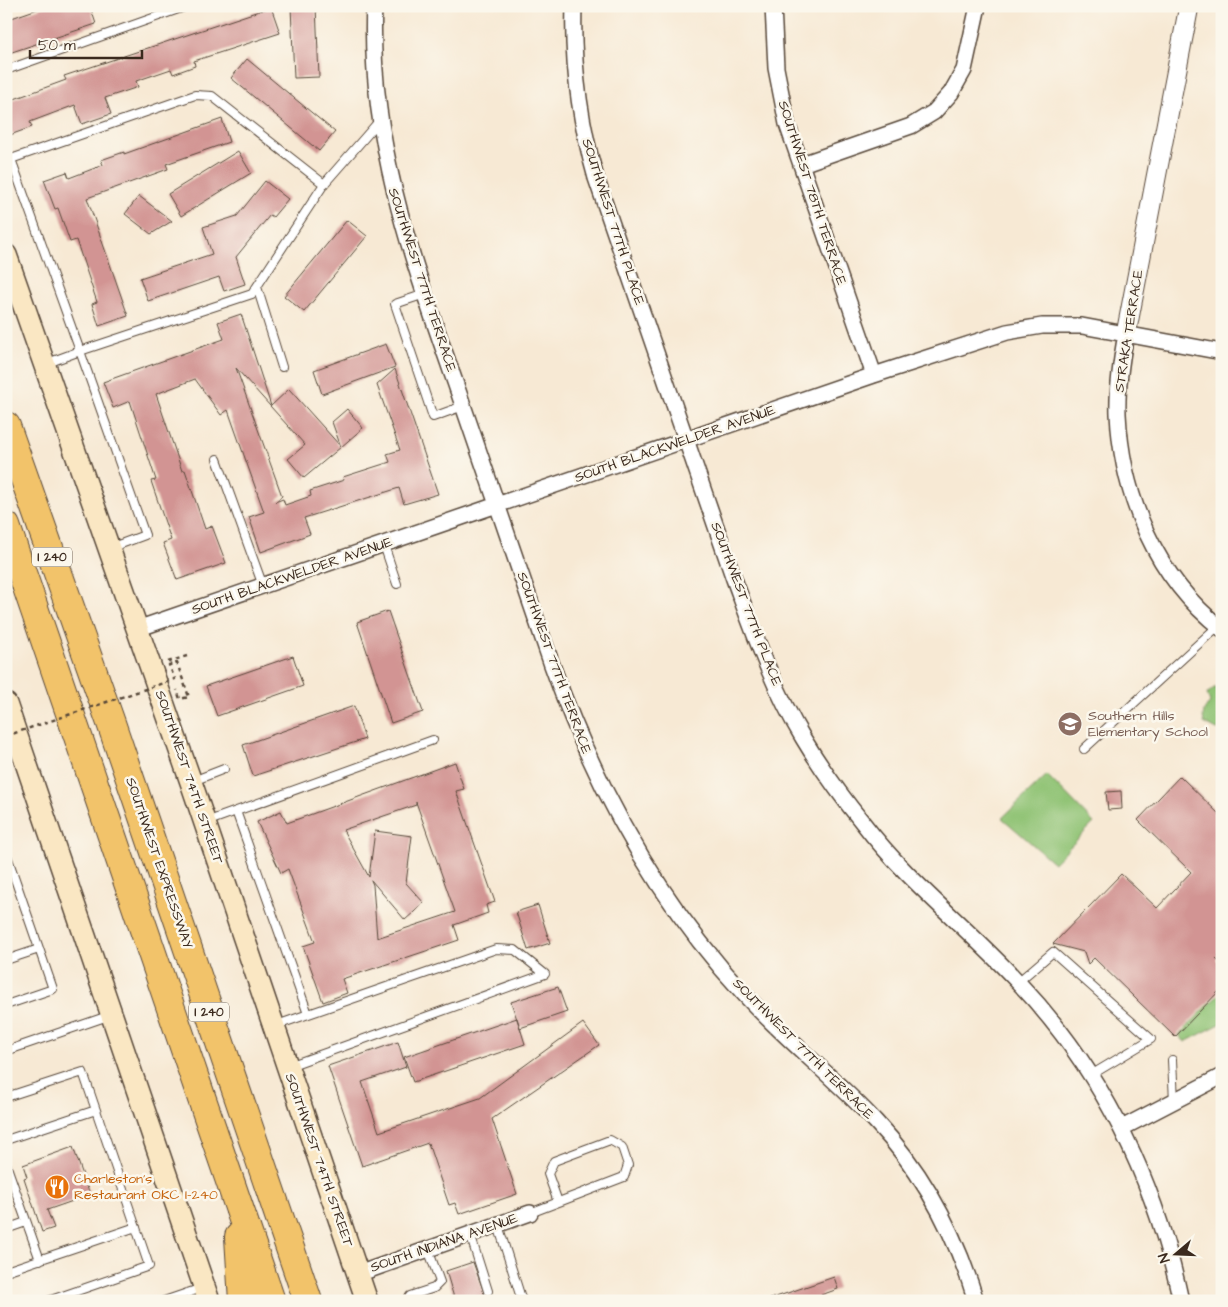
<svg xmlns="http://www.w3.org/2000/svg" width="1228" height="1307" font-family="'Architects Daughter',sans-serif">
<style>
.green{fill:#90c374;stroke:#667649}
.building{fill:#d29493;fill-rule:evenodd}
.lines{fill:none;stroke-linecap:round;stroke-linejoin:round}
.service-casing{stroke:#574739;stroke-width:10}
.minor-casing{stroke:#574739;stroke-width:18}
.tertiary-casing{stroke:#574739;stroke-width:21}
.secondary-casing{stroke:#574739;stroke-width:24}
.motorway-casing{stroke:#574739;stroke-width:30}
.path{stroke:#574739;stroke-width:2.5;stroke-dasharray:4 4;stroke-linecap:butt}
.service{stroke:#fff;stroke-width:8}
.minor{stroke:#fff;stroke-width:15}
.tertiary{stroke:#fff;stroke-width:19}
.secondary{stroke:#fae7c3;stroke-width:21}
.motorway{stroke:#f2c36a;stroke-width:28}
.path-bridge{stroke:#574739;stroke-width:2.5;stroke-dasharray:4 4;stroke-linecap:butt}
.labels{text-anchor:middle;dominant-baseline:central;stroke-width:5;stroke-linejoin:round;paint-order:stroke}
.shield{fill:#fbf7ec;stroke:#75685c;stroke-width:1}
.shield-label{font-size:12px;font-weight:bold;fill:#3b2a1e}
.street-label{font-size:14px;fill:#3b2a1e;stroke:#fbf7ec}
.education-label{font-size:14px;fill:#785e54;stroke:#fbf7ec;text-anchor:start}
.food-label{font-size:14px;fill:#c56008;stroke:#fbf7ec;text-anchor:start}
</style>
<rect width="100%" height="100%" fill="#fbf7ec"/>
<filter id="ink" filterUnits="userSpaceOnUse"><feTurbulence type="fractalNoise" baseFrequency=".02" numOctaves="2"/><feDisplacementMap in="SourceGraphic" scale="10" xChannelSelector="R" yChannelSelector="G"/><feConvolveMatrix kernelMatrix="1 2 1 2 8 2 1 2 1" color-interpolation-filters="sRGB"/></filter>
<filter id="wash" filterUnits="userSpaceOnUse"><feTurbulence type="fractalNoise" baseFrequency=".0096" numOctaves="4" result="noise"/><feDisplacementMap in="SourceGraphic" scale="20" xChannelSelector="R" yChannelSelector="G"/><feGaussianBlur stdDeviation="1.12" result="paint"/><feColorMatrix in="noise" values="0 0 0 0 0 0 0 0 0 0 0 0 0 0 0 0 0 1.4 0 .05"/><feComposite in="paint" operator="in"/></filter>
<g filter="url(#wash)">
<rect width="100%" height="100%" fill="#f7e9d4"/>
<path class="green" d="M1214 688H1222V729L1217 730 1204 723C1202 713 1204 710 1210 702L1207 694Z
M1047 775 1094 823 1054 863 1002 818Z
M1222 991V1023L1185 1042 1179 1035Z"/>
<g id="blocks">
<path class="building" d="M46 6H90L96 24 6 54V20Z
M291 6H316L319 77 294 78Z
M271 7 280 33 194 61 195 66 173 74 171 69 136 81 138 87 105 98 111 114 82 124 75 105 30 122 32 127 10 135 6 126V102L66 80 64 76Z
M247 59 335 132 319 151 231 78Z
M222 119 229 142 166 164 168 169 87 198 128 316 99 326 92 304 97 302 76 240 70 242 58 208 55 209 44 180 67 172 69 178 103 165 101 160 124 152V154Z
M238 151 251 173 181 216 168 194Z
M265 181 288 199 273 217 270 215 236 257 245 284 224 291 219 277 148 301 140 278 212 254 203 227 237 216Z
M139 196 172 221 151 234 125 214Z
M347 220 367 236 304 312 284 296Z
M241 314 271 406 289 389 341 447 304 478 288 459 305 445 236 368 282 496 275 502 283 499 285 505 311 496 310 491 344 480 343 477 390 462 387 454 400 450 377 385 395 369 438 494 404 504 399 488 304 518 310 534 261 552 249 517 264 512 228 410 221 415 195 379 156 394 182 471 185 470 205 529 212 526 226 563 177 580 163 543 171 540 151 481 156 480 130 401 113 408 103 382 224 339 218 322Z
M386 344 395 367 322 394 314 370Z
M347 409 363 428 341 447 332 422Z
M388 611 423 712 391 723 357 622Z
M293 656 303 686 217 716 206 686Z
M354 706 365 739 253 776 243 745Z
M455 762 464 789 456 791 495 902 486 905 488 913 454 925 459 940 342 979 347 993 323 1002 303 946 315 942 288 869 281 873 257 822 281 811 287 823ZM416 802 455 912 377 938 373 885 371 880 405 920 424 903 406 883 412 836 375 831 369 877 343 830 416 805Z
M1180 776 1222 817V953L1216 959 1222 964V988L1175 1037 1094 958 1088 964 1084 952 1053 944 1121 874 1157 908 1191 872 1138 820Z
M1121 791 1122 809 1108 810 1106 792Z
M538 905 550 943 528 950 516 912Z
M558 987 567 1012 520 1028 511 1002Z
M517 1018 525 1044 413 1082 404 1057Z
M583 1023 599 1045 492 1119 517 1194 459 1214 455 1203 449 1205 428 1143 362 1166 328 1066 398 1042 406 1067 362 1082 379 1132 480 1098Z
M73 1147 90 1195 47 1210 54 1228 42 1232 24 1178 27 1177 23 1165Z
M473 1262 487 1301H455L446 1271Z
M834 1277 838 1289 821 1295 823 1301H770V1299Z"/>
</g>
</g>
<g filter="url(#ink)">
<use href="#blocks" fill-opacity="0" stroke="#574739" stroke-width="1"/>
<g class="lines">
<defs>
<path id="service" d="M6 70 187 6
M6 161 11 159 195 95 212 96 324 184 252 294 80 351 11 159
M324 184 380 120
M257 287 282 367
M425 294 395 304 433 417 463 406
M45 364 80 351 145 535 110 548
M217 459 263 586
M384 545 397 584
M1084 749 1218 626
M193 781 224 769
M236 811 308 1014
M206 822 433 740
M6 853 53 989 6 1005
M6 960 39 949
M1018 982 1053 952 1151 1039 1091 1075
M274 1026 496 949 515 950 545 974 289 1066
M6 1051 111 1015
M1172 1060 1174 1101
M6 1097 83 1072 149 1266 48 1301
M6 1140 96 1110
M6 1164 40 1260
M530 1213 624 1177 628 1165 622 1147 610 1140 554 1161 548 1174 558 1202
M498 1225 522 1301
M6 1229 26 1222
M470 1234 488 1291
M6 1271 136 1227
M164 1301 202 1288
M407 1301 410 1296 434 1288 440 1282 428 1249"/>
<path id="minor" d="M374 6C368 138 412 259 455 382 487 476 520 570 552 665 595 786 657 900 745 995 786 1040 835 1078 876 1122 924 1173 956 1235 976 1301
M574 6C572 65 580 122 596 178L734 579C754 633 773 688 803 738 821 768 841 796 863 823 908 882 967 927 1017 981 1102 1070 1155 1180 1181 1301
M773 6 776 68 787 124 874 375
M802 164 911 126 934 112 951 93 964 70 978 6
M1126 334C1121 361 1117 388 1118 414 1122 496 1156 578 1222 629
M137 629 874 375 1007 332 1042 326H1082L1222 352
M1122 1128 1222 1076
M358 1274 530 1213"/>
<path id="tertiary" d="M1126 334 1189 6"/>
<path id="secondary" d="M6 255 191 782 367 1301
M6 704 209 1301"/>
<path id="motorway" d="M6 426 111 723 308 1301
M6 526 271 1301
M239 1237 243 1301"/>
</defs>
<use href="#service" class="service-casing"/>
<use href="#minor" class="minor-casing"/>
<use href="#tertiary" class="tertiary-casing"/>
<use href="#secondary" class="secondary-casing"/>
<use href="#motorway" class="motorway-casing"/>
<path class="path" d="M168 662 187 656"/>
<use href="#service" class="service"/>
<use href="#minor" class="minor"/>
<use href="#tertiary" class="tertiary"/>
<use href="#secondary" class="secondary"/>
<use href="#motorway" class="motorway"/>
<path class="path-bridge" d="M6 736 175 679 169 665 177 663 189 697 180 699 177 690"/>
</g>
</g>
<defs>
<symbol id="school-disc" viewBox="-11 -11 22 22"><circle r="9.5" fill="#8d6e63" stroke="#fbf7ec"/><path d="M0-5L7-2L0 1L-7-2ZM-4 1L0 2.5L4 1V4Q0 6-4 4Z" fill="#fff"/></symbol>
<symbol id="restaurant-disc" viewBox="-11 -11 22 22"><circle r="9.5" fill="#e8710a" stroke="#fbf7ec"/><path d="M-5-6h1v4h1v-4h1v4h1v-4h1v5L-1.5 .5V6h-2V.5L-5-1ZM5-6V6H3V1.5H1.5Q1.5-4 5-6Z" fill="#fff"/></symbol>
</defs>
<g fill-rule="evenodd">
<use href="#school-disc" x="1056" y="710" width="28" height="28"/>
<use href="#restaurant-disc" x="43" y="1173" width="28" height="28"/>
</g>
<g class="labels">
<g class="shield">
<rect x="32" y="547.5" width="40" height="19" rx="4"/>
<rect x="189" y="1002.5" width="40" height="19" rx="4"/>
</g>
<g class="shield-label">
<text x="52" y="557">I 240</text>
<text x="209" y="1012">I 240</text>
</g>
<g class="street-label">
<text transform="translate(812 193) rotate(72)">SOUTHWEST 78TH TERRACE</text>
<text transform="translate(613 222) rotate(72)">SOUTHWEST 77TH PLACE</text>
<text transform="translate(422 280) rotate(72)">SOUTHWEST 77TH TERRACE</text>
<text transform="translate(1129 331) rotate(-81)">STRAKA TERRACE</text>
<text transform="translate(675 444) rotate(-19)">SOUTH BLACKWELDER AVENUE</text>
<text transform="translate(292 576) rotate(-19)">SOUTH BLACKWELDER AVENUE</text>
<text transform="translate(746 604) rotate(69)">SOUTHWEST 77TH PLACE</text>
<text transform="translate(554 663) rotate(70)">SOUTHWEST 77TH TERRACE</text>
<text transform="translate(189 777) rotate(71)">SOUTHWEST 74TH STREET</text>
<text transform="translate(159 863) rotate(71)">SOUTHWEST EXPRESSWAY</text>
<text transform="translate(803 1049) rotate(45)">SOUTHWEST 77TH TERRACE</text>
<text transform="translate(319 1160) rotate(71)">SOUTHWEST 74TH STREET</text>
<text transform="translate(444 1243) rotate(-19)">SOUTH INDIANA AVENUE</text>
</g>
<g class="education-label">
<text x="1088" y="716">Southern Hills<tspan x="1088" dy="16">Elementary School</tspan></text>
</g>
<g class="food-label">
<text x="74" y="1179">Charleston's<tspan x="74" dy="16">Restaurant OKC I-240</tspan></text>
</g>
</g>
<rect width="1228" height="1307" fill="none" stroke="#fbf7ec" stroke-width="25"/>
<g transform="translate(1176 1254) rotate(251)" stroke="#fbf7ec" stroke-width="4" paint-order="stroke">
<path d="M0-4L9 19L0 12L-9 19Z" fill="#3b2a1e"/>
<text y="-8" font-size="14" font-weight="bold" text-anchor="middle" fill="#3b2a1e">N</text>
</g>
<path d="M30 50v8h112v-8" fill="none" stroke="#3b2a1e" stroke-width="2.5"/>
<text x="38" y="50" font-size="15" fill="#3b2a1e" stroke="#fbf7ec" stroke-width="4" paint-order="stroke">50 m</text>
</svg>
